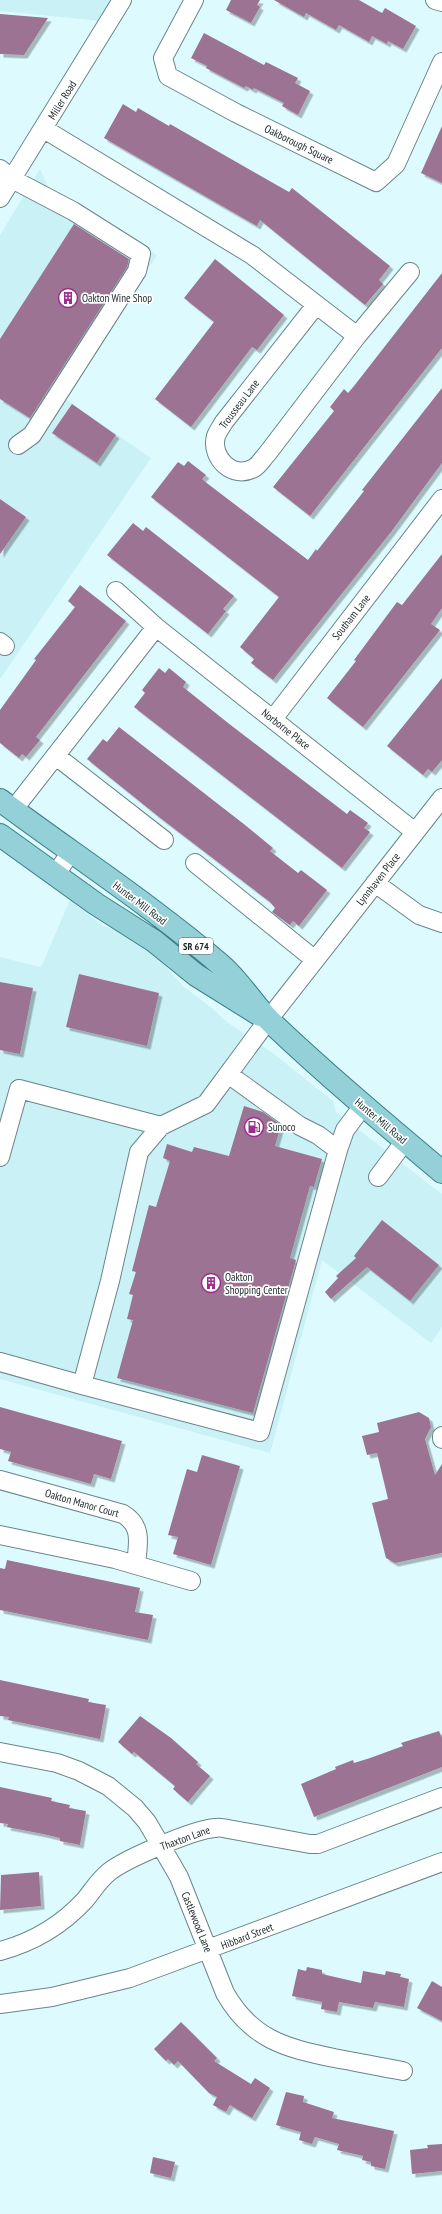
<svg xmlns="http://www.w3.org/2000/svg" width="442" height="2214" font-family="'PT Sans Narrow',sans-serif">
<style>
.built{fill:#caf1f6}
.building{fill:#9c7393;filter:url(#shadow)}
.lines{fill:none;stroke-linecap:round;stroke-linejoin:round}
.minor-casing{stroke:#6a8588;stroke-width:20}
.major-casing{stroke:#3a7f88;stroke-width:24}
.minor{stroke:#fff;stroke-width:18}
.major{stroke:#93d0d7;stroke-width:22}
.labels{text-anchor:middle;dominant-baseline:central;stroke-width:3.5;stroke-linejoin:round;paint-order:stroke}
.shield{fill:#fff;stroke:#5f6668;stroke-width:1}
.shield-label{font-size:10px;font-weight:bold;fill:#1a2527}
.street-label{font-size:11px;fill:#1a2527;stroke:#fff}
.poi-label{font-size:11px;fill:#1a2527;stroke:#fff;text-anchor:start}
</style>
<defs>
<filter id="shadow"><feDropShadow dx="3.5" dy="3.5" stdDeviation="0" flood-color="#0004"/></filter>
</defs>
<rect width="100%" height="100%" fill="#ddfbff"/>
<path class="built" d="M0 0H114L101 21 0 11Z
M40 169 48 188 157 255 64 398 151 458 0 679V235Z
M70 900 103 926 135 937 153 952 183 986 213 1009 227 1022 274 1054 333 1101 336 1112 442 1194V1327L431 1343 322 1260 270 1453 0 1379V957L41 967Z"/>
<path class="building" d="M231 0H260L257 5 260 7 251 23 226 10Z
M274 0H359L382 13 385 8 416 26 403 49 388 41 387 44 372 36 369 42 339 25 336 30 306 13 304 17Z
M0 14 48 18 24 55 0 54Z
M204 33 264 65 266 62 298 78 295 83 310 91 298 115 282 106 284 103 254 88 253 90 246 86 244 88 206 68 207 66 191 58Z
M123 104 136 112 138 108 169 126 170 124 289 192 292 188 390 266 379 280 383 284 365 305 260 220 257 226 104 138Z
M442 126V183L421 173Z
M74 224 129 259 127 267 30 418 0 399V339Z
M215 259 284 315 257 350 252 347 191 427 155 399 214 322 184 298Z
M442 273V348L310 516 273 487 334 411 330 407 344 389 348 393 354 386Z
M442 388V463L391 532 273 680 251 663 254 659 240 647 279 597 151 497 178 462 184 466 188 461 206 475 202 479 208 484 308 560 316 549 317 551 364 491 362 490Z
M72 404 116 435 97 463 52 433Z
M0 499 26 517 0 554Z
M133 523 143 531 146 527 234 596 223 609 226 611 208 634 107 555Z
M442 554V608L431 624 440 630 363 727 327 698 356 661 354 660 397 602 402 605Z
M80 585 126 621 36 737 40 740 26 757 22 754 19 758 0 743V710L36 660 34 659 75 607 68 601Z
M159 668 165 673 169 668 186 682 183 687 228 723 347 814 350 810 368 823 364 828 370 832 342 868 134 707 145 693 142 690Z
M442 678V760L432 772 428 769 423 775 387 746Z
M119 727 245 825 273 848 270 851 298 873 301 870 327 890 299 926 293 921 290 925 272 912 275 908 270 902 159 817 87 759 103 739 107 742Z
M79 974 159 993 147 1046 66 1027Z
M0 982 33 988 20 1054 0 1050Z
M244 1106 263 1112 281 1125 275 1146 322 1159 314 1187 310 1186 290 1258 296 1260 253 1413 117 1378 133 1320 127 1319 133 1295 129 1294 136 1272 132 1271 149 1205 156 1207 170 1161 163 1158 167 1144 192 1152 194 1147 229 1156Z
M382 1220 439 1265 410 1301 367 1267 331 1299 325 1292 338 1278 336 1276 356 1258 354 1256Z
M0 1407 122 1441 111 1479 94 1474 91 1484 8 1461 11 1452 0 1449Z
M419 1412 429 1418 431 1427 425 1439 435 1475 442 1464V1553L395 1563 386 1558 372 1503 388 1499 377 1453 367 1455 362 1436 379 1432 377 1423Z
M202 1455 240 1466 211 1565 173 1554 178 1537 168 1535 187 1469 197 1472Z
M7 1560 140 1588 135 1612 153 1615 148 1640 0 1610V1568L5 1569Z
M0 1680 89 1699 88 1702 106 1705 100 1739 8 1720 9 1717 0 1716Z
M140 1716 171 1738 198 1762 196 1764 210 1776 188 1802 173 1789 175 1786 134 1752 132 1754 118 1742Z
M439 1731 442 1738V1767L314 1817 301 1784 336 1769 335 1767 353 1760 354 1763 370 1758 403 1746 401 1743Z
M0 1787 52 1798 51 1801 70 1805 69 1808 86 1811 80 1845 60 1841V1838L43 1834 7 1827 8 1824 0 1823Z
M39 1872 41 1906 0 1910 1 1875Z
M307 1967 322 1970V1974L361 1983 363 1971 385 1975 386 1971 401 1974 400 1977 409 1979 404 2007 375 2002 373 2008 339 2002 337 2012 321 2009 322 2002 292 1996 298 1969 306 1971Z
M432 1981 442 1987V2021L417 2008Z
M181 2022 217 2058 214 2061 251 2084 255 2078 270 2088 252 2118 230 2105 226 2112 213 2105 217 2097 209 2093 178 2061 174 2065 168 2059 166 2061 154 2049Z
M286 2092 304 2096 303 2102 334 2112 332 2118 394 2131 385 2169 371 2166V2162L362 2160 363 2156 337 2150 339 2144 315 2137 312 2144 299 2140 301 2132 276 2125Z
M442 2144V2171L412 2174 410 2150 428 2148 427 2145Z
M153 2157 175 2162 171 2178 150 2173Z"/>
<g class="lines">
<defs>
<path id="minor" d="M194 0 163 58 168 76 236 113 376 182 396 164 442 62
M435 0 442 2
M44 129 252 255 357 336
M0 169 12 179 73 211 141 254 137 271 32 435 18 445
M0 198 122 0
M316 305 224 422C221 427 218 431 216 436 210 458 233 480 254 468 259 465 263 458 267 454L357 336 410 272
M116 591 156 627 415 832
M0 642 5 646
M273 719 442 499
M56 756 164 840
M13 810 156 627
M195 863 315 960
M55 875 71 852
M375 883 419 915 442 923
M338 1150 345 1130 363 1106
M0 1157 19 1089 161 1126 206 1104 268 1020 442 798
M378 1177 405 1141
M0 1362 82 1385 110 1281 139 1152 161 1126
M82 1385 260 1432 338 1150 318 1135 300 1126 228 1074
M442 1436V1439
M0 1480 123 1514C143 1526 138 1544 136 1564
M0 1535 115 1559 191 1581
M0 1752 57 1763 79 1771 108 1786 135 1808 147 1822 179 1877 225 1993C251 2039 285 2048 334 2058 357 2062 380 2067 403 2071
M0 1951C34 1942 61 1926 85 1900 93 1890 99 1880 109 1872 125 1859 195 1829 215 1828 219 1827 224 1828 228 1829L310 1844H318L442 1797
M0 2004 52 1997 130 1978 442 1862"/>
<path id="major" d="M0 800C74 855 152 906 221 965 242 983 255 1008 275 1026 329 1077 385 1124 442 1172
M0 835 96 904 154 941 196 975 260 1015"/>
</defs>
<use href="#minor" class="minor-casing"/>
<use href="#major" class="major-casing"/>
<use href="#minor" class="minor"/>
<use href="#major" class="major"/>
</g>
<defs>
<symbol id="building-ring" viewBox="-11 -11 22 22"><circle r="9.5" fill="#fff" stroke="#9c2e8d" stroke-width="1.5"/><path d="M-4-6H4V6H1V3H-1V6H-4ZM-2.5-4.3h1.7v1.8h-1.7ZM.8-4.3h1.7v1.8H.8ZM-2.5-1h1.7V.8h-1.7ZM.8-1h1.7V.8H.8Z" fill="#9c2e8d"/></symbol>
<symbol id="fuel-ring" viewBox="-11 -11 22 22"><circle r="9.5" fill="#fff" stroke="#9c2e8d" stroke-width="1.5"/><path d="M-5.5-6h7V0h2V4h1.3V-2.5L3-4.5l.8-.8L6-3V5H2.5V1h-1V6h-7ZM-4.2-4.7v3.2H.2V-4.7Z" fill="#9c2e8d"/></symbol>
</defs>
<g fill-rule="evenodd">
<use href="#building-ring" x="57" y="287" width="22" height="22"/>
<use href="#fuel-ring" x="243" y="1116" width="22" height="22"/>
<use href="#building-ring" x="200" y="1272" width="22" height="22"/>
</g>
<g class="labels">
<rect class="shield" x="179" y="938" width="34" height="16" rx="3"/>
<g class="shield-label">
<text x="196" y="946">SR 674</text>
</g>
<g class="street-label">
<text transform="translate(62 100) rotate(-58)">Miller Road</text>
<text transform="translate(299 144) rotate(26)">Oakborough Square</text>
<text transform="translate(239 404) rotate(-53)">Trousseau Lane</text>
<text transform="translate(351 617) rotate(-52)">Southam Lane</text>
<text transform="translate(286 729) rotate(38)">Norborne Place</text>
<text transform="translate(378 879) rotate(-52)">Lynnhaven Place</text>
<text transform="translate(140 903) rotate(37)">Hunter Mill Road</text>
<text transform="translate(381 1121) rotate(40)">Hunter Mill Road</text>
<text transform="translate(82 1503) rotate(16)">Oakton Manor Court</text>
<text transform="translate(185 1838) rotate(-20)">Thaxton Lane</text>
<text transform="translate(197 1922) rotate(68)">Castlewood Lane</text>
<text transform="translate(247 1936) rotate(-21)">Hibbard Street</text>
</g>
<g class="poi-label">
<text x="82" y="298">Oakton Wine Shop</text>
<text x="268" y="1127">Sunoco</text>
<text x="225" y="1277">Oakton<tspan x="225" dy="13">Shopping Center</tspan></text>
</g>
</g>
</svg>
